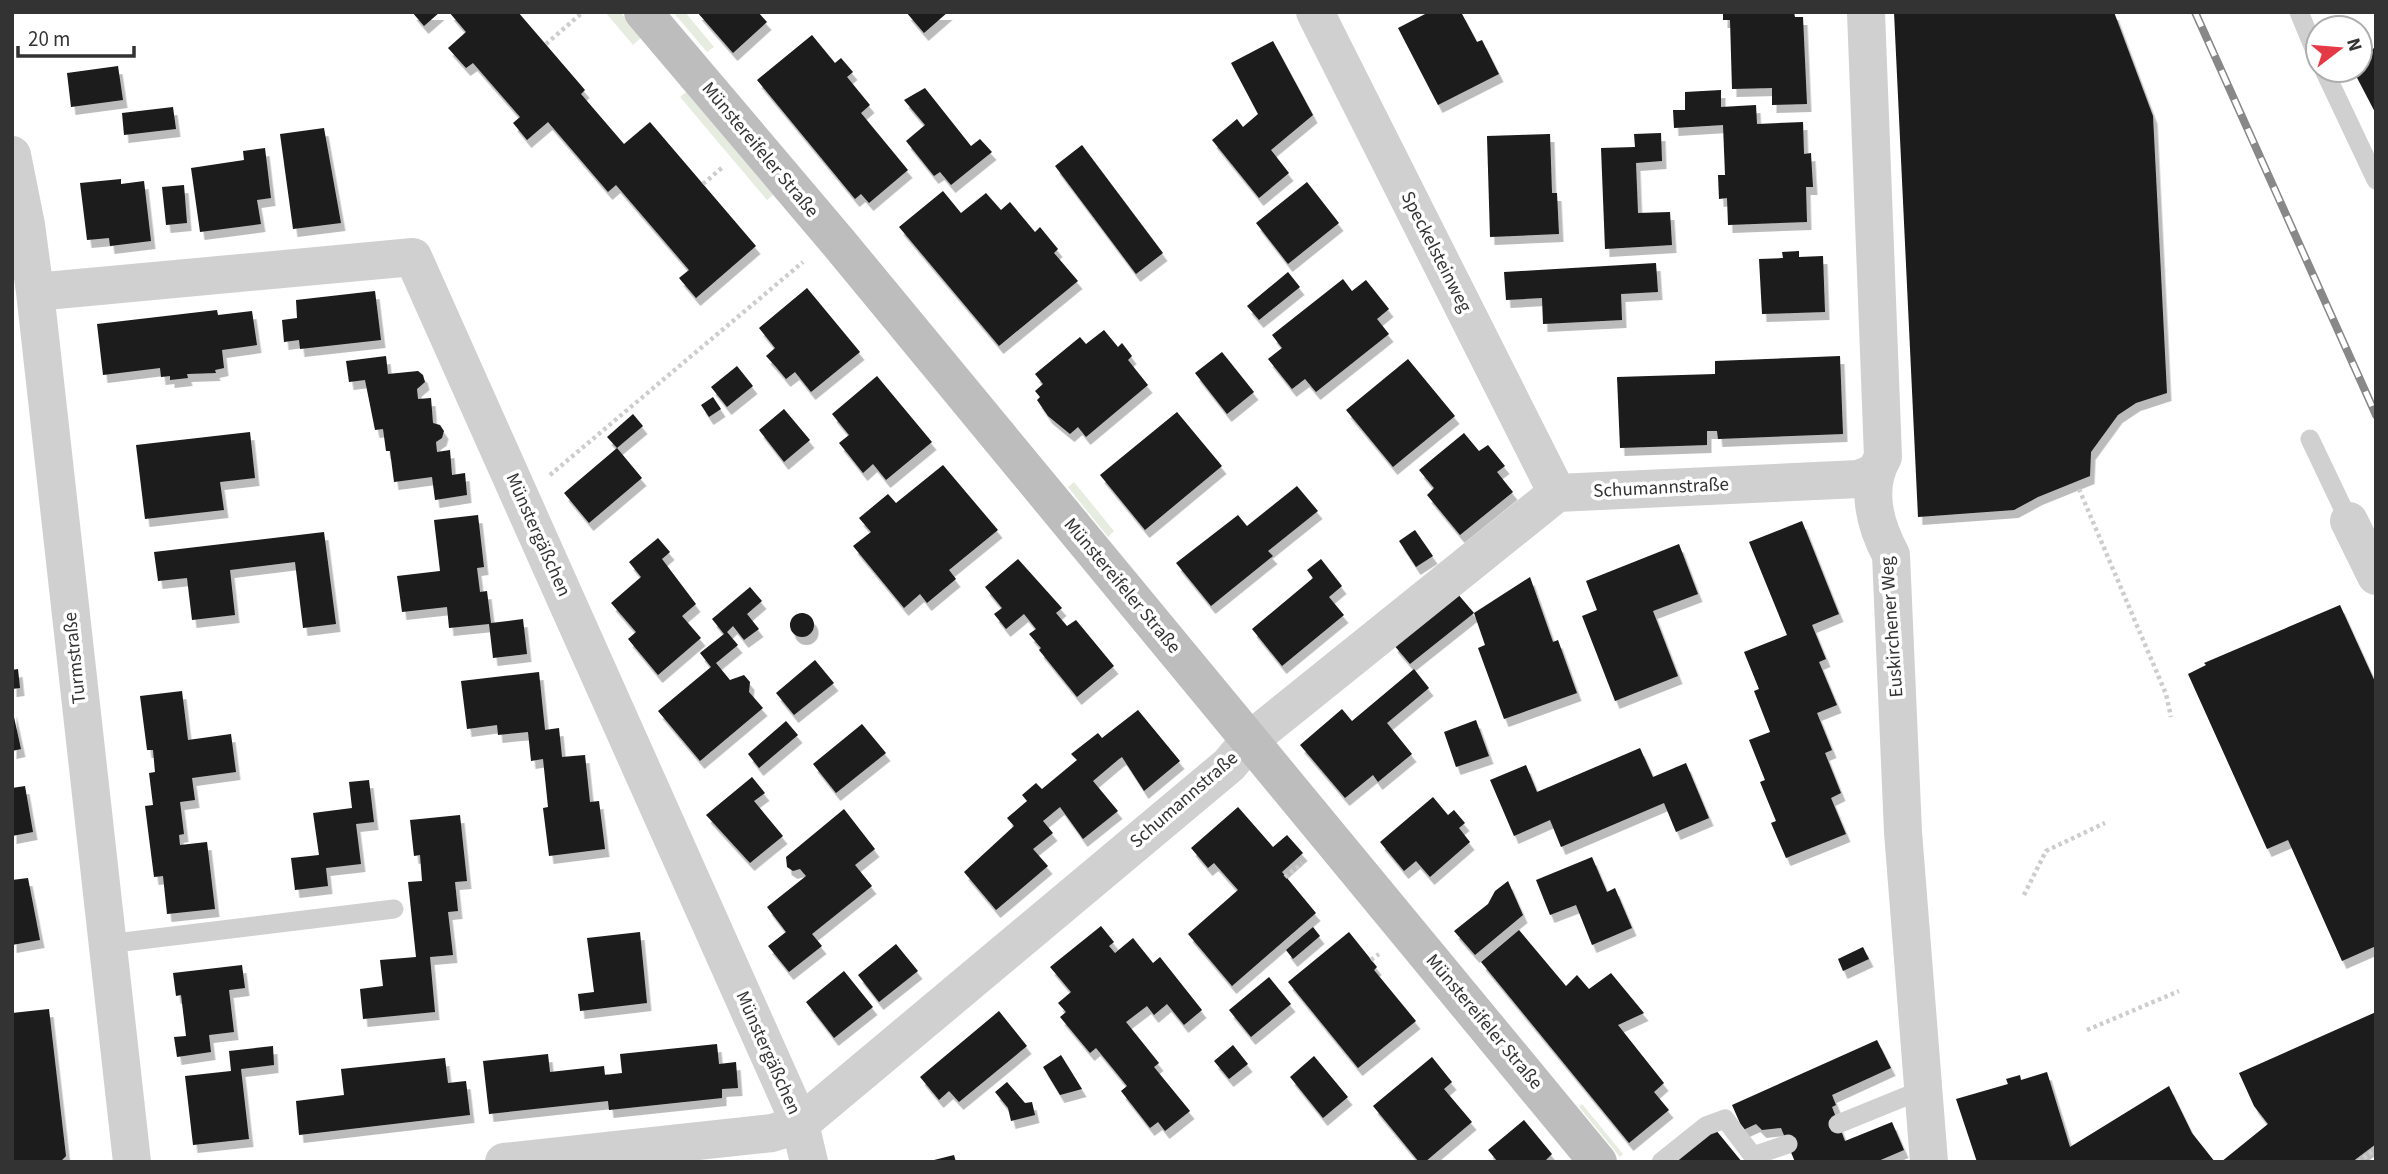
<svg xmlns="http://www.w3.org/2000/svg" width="2388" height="1174" font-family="'Source Sans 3',sans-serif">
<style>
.green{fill:#e6ecdf}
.building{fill:#1a1a1a;filter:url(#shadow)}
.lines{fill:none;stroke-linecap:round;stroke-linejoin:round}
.path{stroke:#cdcdcd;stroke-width:4.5;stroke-dasharray:3.5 3.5;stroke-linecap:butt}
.service{stroke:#d0d0d0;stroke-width:19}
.minor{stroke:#d0d0d0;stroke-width:38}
.secondary{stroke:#bdbdbd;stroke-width:38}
.rail-casing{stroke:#888;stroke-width:8}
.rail{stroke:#fff;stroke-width:5;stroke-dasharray:16;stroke-linecap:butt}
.labels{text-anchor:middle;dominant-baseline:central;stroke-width:7;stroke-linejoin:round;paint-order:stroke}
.street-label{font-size:19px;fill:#333;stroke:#fff}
</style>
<defs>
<filter id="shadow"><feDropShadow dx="4.5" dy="8" stdDeviation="0" flood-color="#0004"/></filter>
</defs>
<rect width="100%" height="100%" fill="#fff"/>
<path class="green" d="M605 12H620L642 37 633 45Z
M673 12H685L714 47 707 52Z
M686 92 773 195 767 200 680 97Z
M1074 482 1114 531 1108 537 1068 487Z
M1582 1104 1623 1154 1620 1157 1579 1107Z"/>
<path class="building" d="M412 12H440L424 26Z
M449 12H518L585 90 581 94 624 144 650 122 756 246 696 298 679 278 689 270 616 185 608 192 548 122 527 140 513 123 520 117 473 63 466 68 448 48 466 32Z
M697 12H758L767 22 733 53Z
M906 12H948L924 33Z
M1429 12H1461L1477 42 1482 40 1499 74 1438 105 1398 28Z
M1723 12H1794L1795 17H1803L1807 104 1772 105V88L1732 89 1730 20H1723Z
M1894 12H2114L2153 116 2167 393 2136 403 2118 415 2091 452 2090 476 2038 497 2014 510 1918 517Z
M812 35 835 63 841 58 853 72 847 77 870 105 861 113 908 170 869 203 861 194 855 199 757 80Z
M1273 41 1313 115 1271 150 1289 173 1259 198 1212 140 1237 119 1243 127 1258 114 1231 63Z
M2376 47V114L2353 70H2360V56Z
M118 66 123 100 71 107 67 73Z
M925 88 971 146 980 139 992 152 951 185 940 172 934 176 906 141 925 125 904 100Z
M1721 90V107L1756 105 1757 124 1803 122 1804 154 1811 153 1812 171 1813 187H1806L1807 222 1728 225 1727 198 1719 199 1718 175H1725L1723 125 1674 128 1673 110H1685V92Z
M173 107 176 129 124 135 122 113Z
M324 128 341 223 293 229 280 134Z
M1661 133 1662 161 1636 163 1638 213 1670 212 1672 245 1605 249 1601 148 1635 147 1634 134Z
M1550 134 1552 193H1557L1559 234 1490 237 1487 136Z
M1082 145 1163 253 1136 274 1055 166Z
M265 148 271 198 257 200 261 224 200 232 191 168 244 160 243 151Z
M121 179V184L144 181 151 241 110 246 109 238 87 240 80 183Z
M1307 182 1339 223 1288 264 1256 223Z
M184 185 187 223 166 225 162 187Z
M943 191 961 213 986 193 1001 210 1010 202 1035 232 1040 227 1058 249 1054 253 1078 281 999 346 899 227Z
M1799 251V257L1823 256 1825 312 1762 314 1759 259 1783 258 1782 252Z
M1656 263 1658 292 1621 294 1622 320 1543 324 1542 298 1506 300 1504 272Z
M1288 272 1300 287 1259 320 1247 306Z
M1343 279 1352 291 1366 280 1389 309 1377 319 1389 334 1316 392 1305 379 1292 389 1268 359 1282 348 1272 335Z
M807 288 860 352 811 392 795 372 786 379 776 367 766 356 775 348 759 328Z
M375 291 381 340 300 349 299 340 284 342 282 320 297 318 296 300Z
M217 310 218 315 252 311 257 345 222 350 224 368 215 370 216 373 187 374 188 378 170 380V376L161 377 160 368 103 375 97 324Z
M1104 330 1118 347 1122 343 1132 356 1128 360 1148 385 1086 437 1078 427 1070 434 1048 416 1037 400 1040 397 1035 391 1043 384 1035 374 1080 337 1086 344Z
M1222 352 1254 392 1227 414 1195 373Z
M386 356 388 374 418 371 423 375 425 382 417 389 418 399 431 398 433 423 440 425 444 431 442 438 436 442 437 452 450 450 452 475 465 473 467 495 435 500 432 477 394 482 390 451H386L383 429 375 430 365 380 349 382 346 361Z
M1840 356 1843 434 1718 439 1717 431H1707V445L1620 448 1617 377 1715 374V361Z
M1408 359 1455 416 1393 467 1346 410Z
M737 366 753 386 727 407 711 387Z
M877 376 932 442 886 480 873 464 863 473 848 454 839 443 849 435 832 414Z
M713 397 721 409 709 417 701 405Z
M784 409 810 440 784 462 759 430Z
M1177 412 1222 466 1145 530 1100 475Z
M633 414 643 426 617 448 607 437Z
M250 432 255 478 220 482 224 510 145 519 136 445Z
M1464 433 1479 451 1488 445 1505 466 1497 472 1513 492 1460 535 1427 495 1434 488 1419 470Z
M617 448 642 478 589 523 564 493Z
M943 465 998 530 949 570 956 579 927 603 920 594 904 608 853 546 871 532 859 518 888 494 896 503Z
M1297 486 1318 511 1268 551 1273 556 1211 606 1176 563 1238 515 1247 526Z
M478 515 484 567 477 568 480 592 487 591 491 623 523 619 527 654 493 658 489 624 449 628 447 607 402 612 397 576 440 571 434 520Z
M1802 521 1839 614 1812 625 1826 659 1819 662 1837 705 1817 713 1832 750 1825 753 1841 793 1831 798 1846 834 1786 858 1771 823 1776 821 1760 782 1765 780 1749 740 1770 732 1754 691 1759 689 1744 652 1787 635 1749 542Z
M1415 530 1433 556 1416 567 1399 541Z
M324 532 336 624 303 628 295 562 230 570 235 615 192 620 187 578 158 581 154 552Z
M658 538 670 552 662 559 696 604 682 616 701 638 658 675 628 639 636 632 611 603 641 577 629 562Z
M1679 544 1698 594 1653 611 1678 676 1615 701 1582 616 1597 610 1586 581Z
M1018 559 1062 608 1056 613 1067 626 1076 620 1114 666 1077 697 1039 650 1041 648 1029 634 1036 629 1024 614 1006 629 994 614 1002 608 985 587Z
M1321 559 1342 586 1329 597 1344 615 1282 666 1252 629 1313 578 1307 570Z
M1530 577 1553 642 1558 640 1577 693 1504 719 1478 648 1485 645 1474 613Z
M750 587 762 601 747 614 759 629 744 640 733 626 727 632 738 645 716 663 730 680 744 675 750 682 749 692 763 708 700 761 658 711 711 667 700 653 724 634 712 619Z
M1457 593 1474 613 1410 664 1393 644Z
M2340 605 2376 684V946L2342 961 2288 840 2267 849 2188 674 2206 665 2204 663Z
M790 625a12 12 0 1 1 24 0a12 12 0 1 1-24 0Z
M815 660 834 683 794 715 776 693Z
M18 669 20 688 12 689V670Z
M1414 669 1429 688 1387 723 1412 754 1378 782 1373 775 1345 798 1300 745 1342 709 1352 721Z
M539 672 545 730 559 728 562 757 585 755 590 802 599 801 605 849 549 856 543 808 548 807 543 759 531 761 528 732 498 735 497 725 467 729 461 681Z
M182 691 188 740 231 734 236 772 192 778 195 800 180 802 184 834 179 835 180 845 207 842 215 909 167 914 163 876 154 877 149 838 145 806 153 805 149 773 155 772 153 750H147L140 696Z
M12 708 21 749 12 751Z
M1138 710 1180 761 1144 791 1122 757 1119 759 1093 781 1118 811 1083 839 1060 807 1043 821 1053 833 1033 849 1048 866 996 910 964 872 1014 826 1007 818 1027 801 1022 795 1036 783 1042 789 1077 760 1071 754 1098 733 1102 738Z
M1476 720 1489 756 1456 767 1444 732Z
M786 721 798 735 759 768 748 754Z
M862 724 886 753 836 793 813 764Z
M1640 748 1653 777 1686 763 1709 818 1676 832 1664 803 1561 847 1550 820 1514 836 1490 780 1526 765 1537 792Z
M752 777 765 793 754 801 783 836 750 863 706 815Z
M369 780 374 822 356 824 361 864 326 868 328 886 295 890 291 858 319 855 313 813 352 808 349 782Z
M25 786 33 832 12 836V788Z
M1433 797 1448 815 1454 810 1465 823 1459 828 1470 842 1430 877 1416 861 1404 871 1380 842Z
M1238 807 1273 847 1287 835 1303 853 1282 872 1316 913 1232 986 1188 934 1238 890 1214 863 1208 868 1191 848Z
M844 809 875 849 855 865 872 886 812 934 822 946 789 972 768 946 786 932 767 907 806 876 800 869 793 871 787 867 786 857Z
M460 815 467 881 455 882 458 911 448 912 453 955 430 957 435 1012 363 1019 360 989 383 986 380 960 416 957 408 882 422 881 420 855 414 856 410 820Z
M1592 857 1607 892 1615 888 1632 928 1592 945 1576 905 1550 915 1536 880Z
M28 878 40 940 12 945V880Z
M1508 881 1523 915 1475 955 1454 931 1488 904 1495 891Z
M1101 926 1114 942 1109 946 1115 953 1133 938 1153 963 1160 957 1202 1010 1184 1025 1167 1004 1154 1015 1147 1006 1126 1022 1159 1063 1154 1067 1190 1111 1165 1131 1158 1122 1150 1128 1121 1091 1127 1086 1096 1048 1090 1053 1060 1017 1066 1012 1058 1003 1071 992 1050 967Z
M1313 927 1320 936 1293 959 1286 950Z
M1519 930 1566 986 1577 975 1589 989 1611 973 1644 1013 1618 1025 1664 1083 1654 1092 1669 1110 1629 1143 1481 962Z
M640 932 647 1003 580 1011 578 994 594 992 587 938Z
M1349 932 1377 967 1374 970 1416 1021 1358 1068 1288 982Z
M896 944 918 971 879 1002 858 975Z
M1863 947 1869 959 1843 971 1838 959Z
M242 965 245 988 229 990 234 1032 209 1035 211 1052 177 1057 174 1037 186 1036 181 995 176 996 173 973Z
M844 971 873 1007 834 1038 806 1002Z
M1269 977 1291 1004 1251 1037 1229 1010Z
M49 1009 66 1156 60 1162H12V1013Z
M999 1011 1027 1046 959 1102 949 1091 939 1100 920 1077Z
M2376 1012V1144L2352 1162H2221L2268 1124 2254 1106 2239 1073Z
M1877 1040 1891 1068 1832 1095 1836 1105 1832 1107 1845 1141 1892 1122 1904 1150 1876 1162H1795L1781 1128 1762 1130 1756 1124 1743 1130 1732 1105Z
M717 1044 719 1064 736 1062 738 1088 722 1089V1098L609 1110 608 1101 489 1114 483 1061 548 1054 550 1072 604 1066 605 1075 622 1073 620 1054Z
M1233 1045 1248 1064 1229 1079 1214 1061Z
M273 1046 274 1065 241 1069 249 1139 193 1145 185 1076 231 1071 229 1051Z
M1061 1055 1082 1089 1060 1095 1043 1067Z
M1314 1056 1348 1097 1323 1118 1290 1077Z
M1432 1057 1452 1082 1444 1089 1472 1122 1425 1162H1419L1373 1106Z
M445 1058 448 1083 466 1081 470 1115 299 1135 296 1101 344 1095 341 1069Z
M2047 1072 2070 1147 2169 1086 2192 1133 2215 1162H1977L1956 1099 2008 1084 2006 1079 2020 1075 2021 1080Z
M1007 1082 1025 1103 1032 1102 1035 1115 1011 1121 1008 1108 995 1092Z
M1524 1120 1552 1154 1544 1162H1498L1488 1150Z
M1715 1129 1742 1162H1674Z
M954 1155 956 1162H930V1161Z"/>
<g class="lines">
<path class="path" d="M546 44 583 12
M703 184 724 166
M550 475 803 262
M2079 489 2166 694 2171 717
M1285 877 1302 863
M2024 895 2046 851 2105 823
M1371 960 1379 954
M2087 1030 2179 991
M2358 1162 2376 1149"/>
<path class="service" d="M2299 12 2318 58
M2324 70 2376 180
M2310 439 2349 521
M107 944 394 909
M1838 1124 1924 1089
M1661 1162 1706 1126 1725 1119 1753 1156 1788 1144"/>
<path class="minor" d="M1315 12 1557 493
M1866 12 1883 457C1865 488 1875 525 1891 555L1903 832 1929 1162
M12 155 26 225 35 292 132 1162
M35 292 413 257 800 1124 809 1162
M2349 521 2376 576
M504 1162 772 1133 800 1124 1229 765 1250 740 1557 493 1859 479 1874 473"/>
<path class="secondary" d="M643 12 838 242 1598 1162"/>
<defs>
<path id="rail" d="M2195 12 2376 415"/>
</defs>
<use href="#rail" class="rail-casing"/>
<use href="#rail" class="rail"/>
</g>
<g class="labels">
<g class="street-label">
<text transform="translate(760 150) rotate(50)">Münstereifeler Straße</text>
<text transform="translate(1436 252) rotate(63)">Speckelsteinweg</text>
<text transform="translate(1661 488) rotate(-3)">Schumannstraße</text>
<text transform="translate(538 535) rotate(66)">Münstergäßchen</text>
<text transform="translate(1122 586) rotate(50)">Münstereifeler Straße</text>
<text transform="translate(1892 627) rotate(-94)">Euskirchener Weg</text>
<text transform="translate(75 658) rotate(-96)">Turmstraße</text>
<text transform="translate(1184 800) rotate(-41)">Schumannstraße</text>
<text transform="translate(1484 1022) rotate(50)">Münstereifeler Straße</text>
<text transform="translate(768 1053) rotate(66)">Münstergäßchen</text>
</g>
</g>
<rect width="2388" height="1174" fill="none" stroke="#333333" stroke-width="28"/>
<g transform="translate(2339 49) rotate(74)"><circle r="33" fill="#ffffff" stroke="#adadad" stroke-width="2"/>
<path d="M0-5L12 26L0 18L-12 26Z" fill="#e63946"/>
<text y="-10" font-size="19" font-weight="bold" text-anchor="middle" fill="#333333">N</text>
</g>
<path d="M18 46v10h116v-10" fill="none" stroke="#333333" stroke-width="3.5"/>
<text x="28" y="46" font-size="21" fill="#333333" stroke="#ffffff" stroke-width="5" paint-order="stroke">20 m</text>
</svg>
